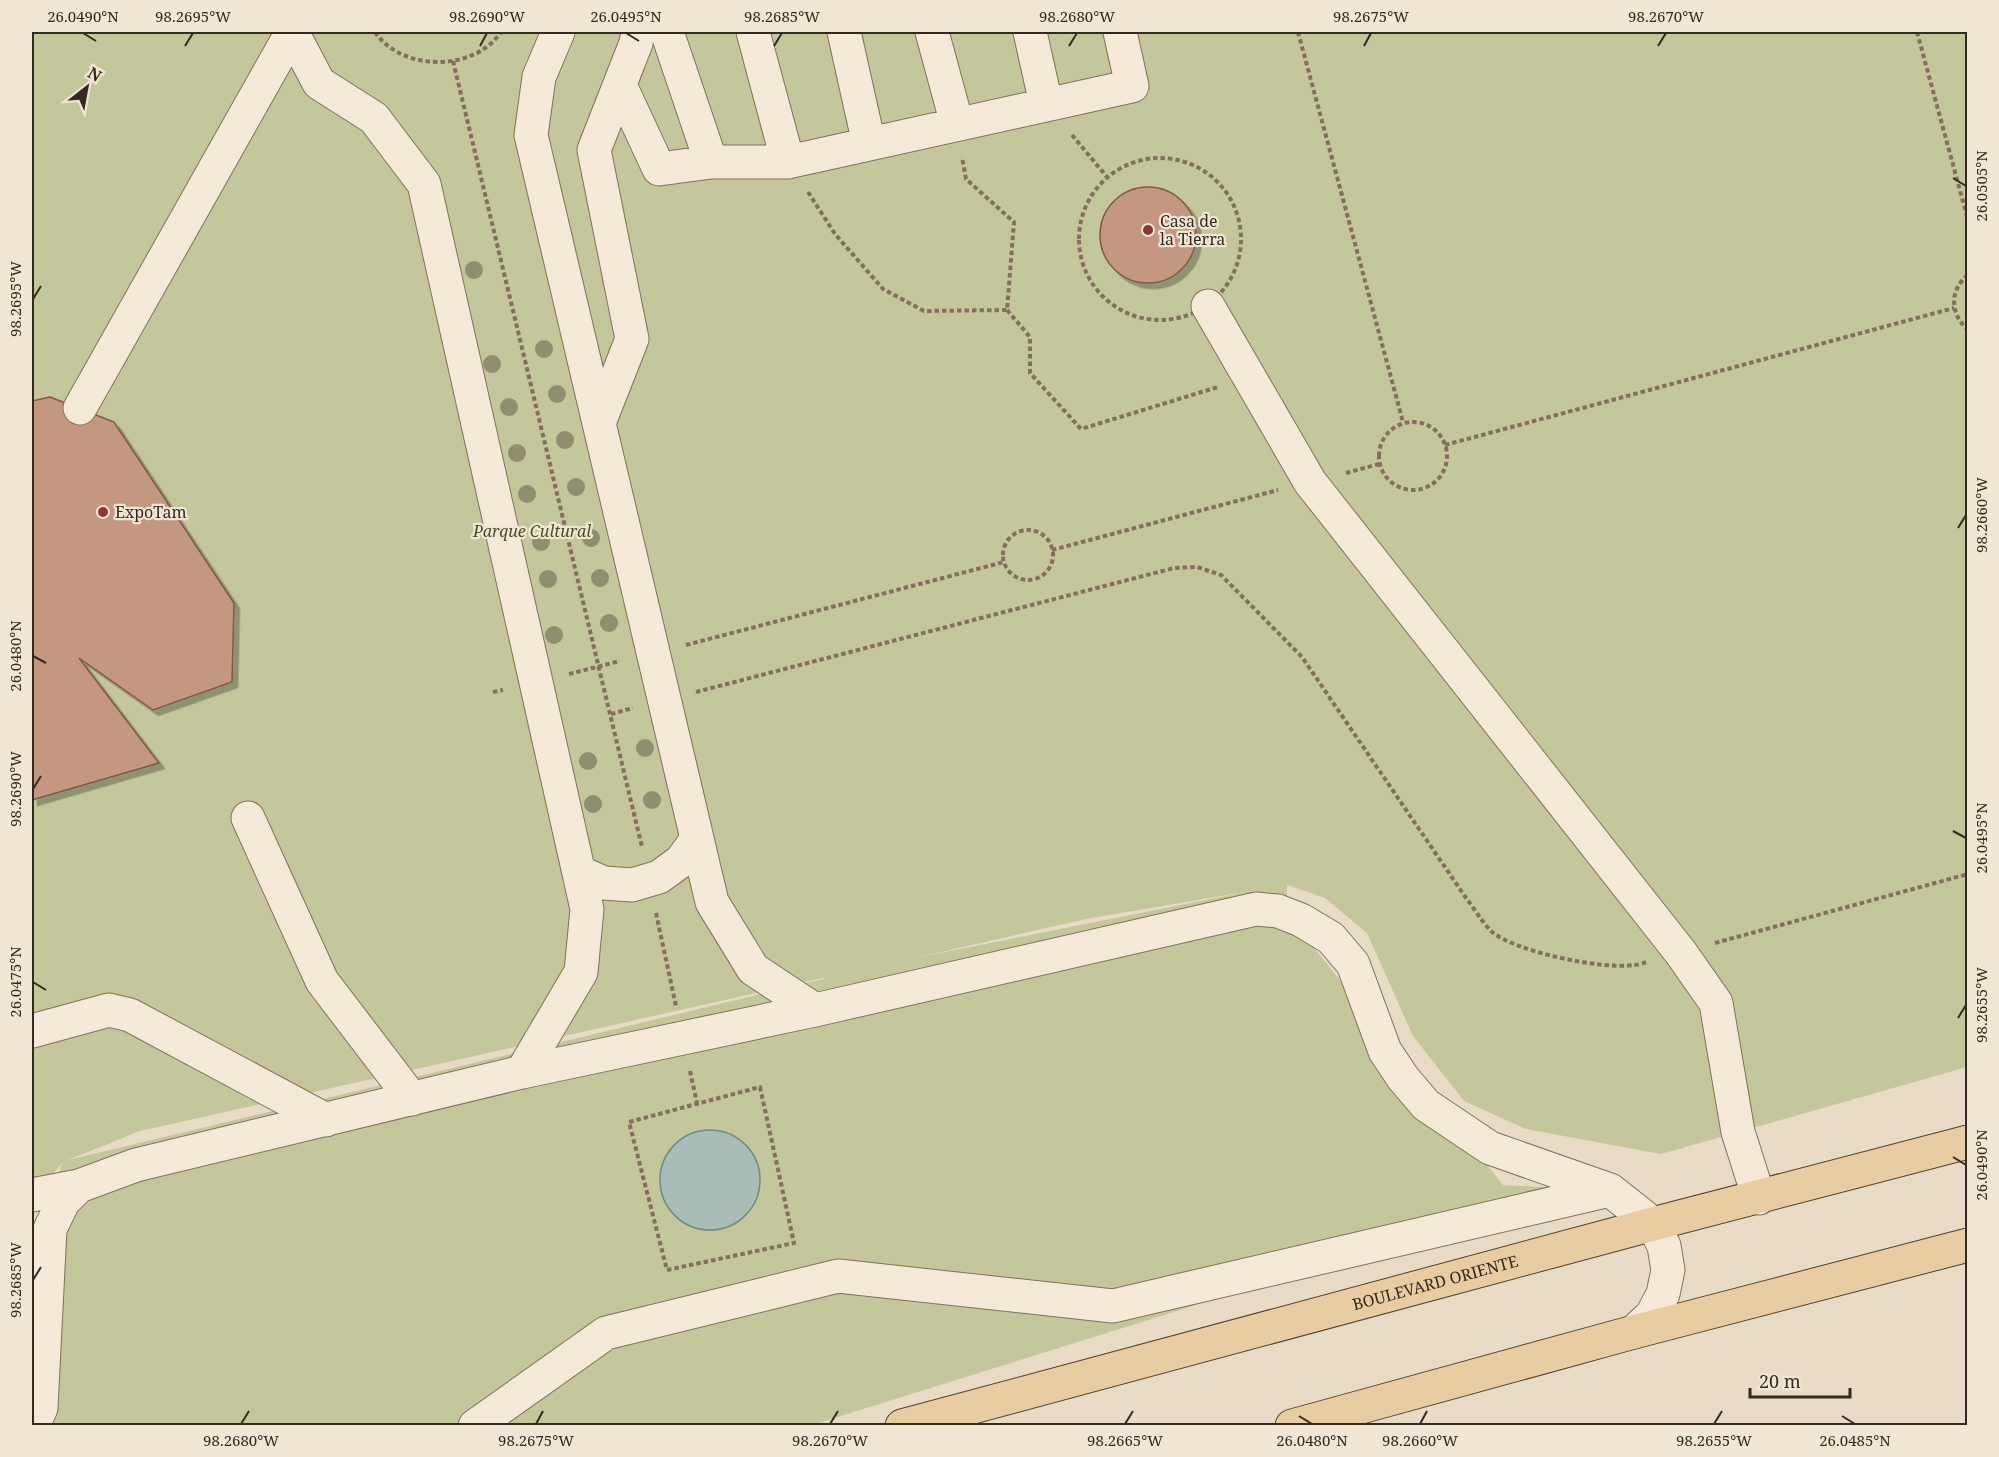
<svg xmlns="http://www.w3.org/2000/svg" width="1999" height="1457" font-family="'Noto Serif',serif">
<style>
.green{fill:#c4c69b;fill-rule:evenodd}
.water{fill:#a7bdb5;stroke:#6e8b82;stroke-width:1.5}
.building{fill:#c49780;stroke:#7f5846;stroke-width:1.5;filter:url(#shadow)}
.lines{fill:none;stroke-linecap:round;stroke-linejoin:round}
.minor-casing{stroke:#836f5d;stroke-width:35}
.major-casing{stroke:#513e31;stroke-width:35}
.path{stroke:#836f5d;stroke-width:4;stroke-dasharray:4.5 3;stroke-linecap:butt}
.minor{stroke:#f5ead8;stroke-width:33}
.major{stroke:#e9cda2;stroke-width:33}
.tree{fill:#908e6f}
.ticks{fill:none;stroke:#342820;stroke-width:2}
.poi-dot{fill:#8b343b;stroke:#f2e7d4;stroke-width:2}
.labels{text-anchor:middle;dominant-baseline:central;stroke-width:4.5;stroke-linejoin:round;paint-order:stroke}
.poi-label{font-size:16px;fill:#342820;stroke:#f2e7d4;text-anchor:start}
.park-label{font-size:16px;font-style:italic;fill:#484f28;stroke:#f2e7d4}
.street-label{font-size:16px;fill:#342820;stroke:#f2e7d4}
.neatline{fill:none;stroke:#342820;stroke-width:2}
.ticks-label{font-size:15px;text-anchor:middle;fill:#342820}
</style>
<defs>
<filter id="shadow"><feDropShadow dx="5.5" dy="5.5" stdDeviation="0" flood-color="#0004"/></filter>
</defs>
<rect width="100%" height="100%" fill="#e9dcc6"/>
<path class="green" d="M32 32H1967V1067L1661 1154 1526 1129 1464 1101 1413 1036 1367 933 1325 898 1287 885V914L1503 1185 1564 1188 1530 1201 812 1425H32V1259L62 1163 32 1199ZM1251 891 915 958 1086 919ZM823 978 824 979 68 1160 140 1131Z"/>
<path class="water" d="M660 1180a50 50 0 1 1 100 0a50 50 0 1 1-100 0Z"/>
<path class="building" d="M1100 235a48 48 0 1 1 96 0a48 48 0 1 1-96 0Z
M50 397 114 422 234 603 232 682 153 710 79 658 159 763 32 800V401Z"/>
<g class="lines">
<defs>
<path id="minor" d="M292 32 319 83 374 118 424 184 587 909 581 972 522 1072
M558 32 539 77 531 135 712 902 753 969 815 1010
M667 32 711 162
M753 32 788 162
M844 32 869 144
M932 32 957 124
M1030 32 1046 104
M620 85 659 169 711 162H788L1132 86 1120 32
M1208 306 1310 482 1681 953 1716 1003 1738 1132 1759 1198
M80 408 292 32
M599 423 632 339 594 150 636 43 638 32
M248 818 322 981 412 1099
M579 872 604 883 632 885 659 877 681 861 697 839
M32 1031 109 1010 130 1015 326 1120
M32 1195 79 1186
M33 1426 41 1408 50 1229 63 1202 79 1186 136 1165 522 1072 815 1010 1256 909 1278 911 1301 920 1331 938 1353 964 1385 1051 1403 1078 1426 1105 1490 1148 1610 1190 1653 1224 1664 1246 1668 1270 1663 1294 1652 1315 1634 1332
M475 1426 606 1333 838 1276 1113 1306 1610 1190"/>
<g id="major">
<path id="s1" d="M902 1426 1653 1224 1968 1142"/>
<path d="M1292 1426 1634 1332 1968 1245"/>
</g>
</defs>
<use href="#minor" class="minor-casing"/>
<use href="#major" class="major-casing"/>
<path class="path" d="M375 32C402 72 474 72 501 32
M1298 32 1403 422
M1917 32 1968 220
M453 61 642 847
M1072 135 1107 177
M1079 239a81 81 0 1 1 162 0a81 81 0 1 1-162 0Z
M808 192 835 234 883 289 924 311 1007 310 1014 222 966 179 962 157
M1968 275C1949 290 1950 314 1968 330
M1007 310 1030 337V373L1081 429 1218 387
M1379 456a34 34 0 1 1 68 0a34 34 0 1 1-68 0Z
M1445 445 1954 308
M1346 473 1379 464
M1003 555a25 25 0 1 1 50 0a25 25 0 1 1-50 0Z
M1052 550 1278 490
M686 645 1004 562
M569 674 620 661
M493 692 503 690
M696 692 1174 568 1197 567 1221 575 1302 657 1466 898C1474 908 1482 922 1491 931 1514 952 1604 970 1634 965 1638 965 1643 963 1647 962
M611 714 633 708
M656 913 676 1006
M1715 943 1968 874
M690 1071 697 1103
M760 1087 794 1243 667 1270 629 1122Z"/>
<use href="#minor" class="minor"/>
<use href="#major" class="major"/>
</g>
<g class="tree">
<circle cx="474" cy="270" r="9"/>
<circle cx="544" cy="349" r="9"/>
<circle cx="492" cy="364" r="9"/>
<circle cx="557" cy="394" r="9"/>
<circle cx="509" cy="407" r="9"/>
<circle cx="565" cy="440" r="9"/>
<circle cx="517" cy="453" r="9"/>
<circle cx="576" cy="487" r="9"/>
<circle cx="527" cy="494" r="9"/>
<circle cx="591" cy="538" r="9"/>
<circle cx="541" cy="542" r="9"/>
<circle cx="600" cy="578" r="9"/>
<circle cx="548" cy="579" r="9"/>
<circle cx="609" cy="623" r="9"/>
<circle cx="554" cy="635" r="9"/>
<circle cx="645" cy="748" r="9"/>
<circle cx="588" cy="761" r="9"/>
<circle cx="652" cy="800" r="9"/>
<circle cx="593" cy="804" r="9"/>
</g>
<path class="ticks" d="M83 33 96 41M626 33 639 41M185 46 193 33M480 46 487 33M774 46 782 33M1069 46 1077 33M1364 46 1371 33M1658 46 1666 33M1953 178 1966 186M33 299 41 286M1958 528 1966 515M33 656 46 663M33 789 41 776M1953 831 1966 838M33 982 46 990M1958 1018 1966 1005M1953 1157 1966 1165M33 1280 41 1267M1299 1416 1312 1424M1842 1416 1855 1424M241 1424 249 1411M536 1424 543 1411M830 1424 838 1411M1125 1424 1133 1411M1420 1424 1427 1411M1714 1424 1722 1411"/>
<g class="poi-dot">
<circle cx="1148" cy="230" r="6"/>
<circle cx="103" cy="512" r="6"/>
</g>
<g class="labels">
<g class="poi-label">
<text x="1160" y="221">Casa de<tspan x="1160" dy="18">la Tierra</tspan></text>
<text x="115" y="512">ExpoTam</text>
</g>
<g class="park-label">
<text x="532" y="531">Parque Cultural</text>
</g>
<g class="street-label">
<text stroke="none"><textPath href="#s1" startOffset="552">BOULEVARD ORIENTE</textPath></text>
</g>
</g>
<rect width="1999" height="1457" fill="none" stroke="#f2e7d4" stroke-width="66"/>
<g transform="translate(87 87) rotate(31)" stroke="#f2e7d4" stroke-width="4.5" paint-order="stroke">
<path d="M0-4.5L10 22L0 15L-10 22Z" fill="#342820"/>
<text y="-9" font-size="16" font-weight="bold" text-anchor="middle" fill="#342820">N</text>
</g>
<path d="M1750 1388v9h100v-9" fill="none" stroke="#342820" stroke-width="3"/>
<text x="1759" y="1388" font-size="18" fill="#342820" stroke="#f2e7d4" stroke-width="4.5" paint-order="stroke">20 m</text>
<rect x="33" y="33" width="1933" height="1391" class="neatline"/>
<g class="ticks-label">
<text x="83" y="22">26.0490°N</text>
<text x="193" y="22">98.2695°W</text>
<text x="487" y="22">98.2690°W</text>
<text x="626" y="22">26.0495°N</text>
<text x="782" y="22">98.2685°W</text>
<text x="1077" y="22">98.2680°W</text>
<text x="1371" y="22">98.2675°W</text>
<text x="1666" y="22">98.2670°W</text>
<text transform="translate(1982 186) rotate(-90)" y="5">26.0505°N</text>
<text transform="translate(16 299) rotate(-90)" y="5">98.2695°W</text>
<text transform="translate(1982 515) rotate(-90)" y="5">98.2660°W</text>
<text transform="translate(16 656) rotate(-90)" y="5">26.0480°N</text>
<text transform="translate(16 789) rotate(-90)" y="5">98.2690°W</text>
<text transform="translate(1982 838) rotate(-90)" y="5">26.0495°N</text>
<text transform="translate(16 982) rotate(-90)" y="5">26.0475°N</text>
<text transform="translate(1982 1005) rotate(-90)" y="5">98.2655°W</text>
<text transform="translate(1982 1165) rotate(-90)" y="5">26.0490°N</text>
<text transform="translate(16 1280) rotate(-90)" y="5">98.2685°W</text>
<text x="241" y="1446">98.2680°W</text>
<text x="536" y="1446">98.2675°W</text>
<text x="830" y="1446">98.2670°W</text>
<text x="1125" y="1446">98.2665°W</text>
<text x="1312" y="1446">26.0480°N</text>
<text x="1420" y="1446">98.2660°W</text>
<text x="1714" y="1446">98.2655°W</text>
<text x="1855" y="1446">26.0485°N</text>
</g>
</svg>
